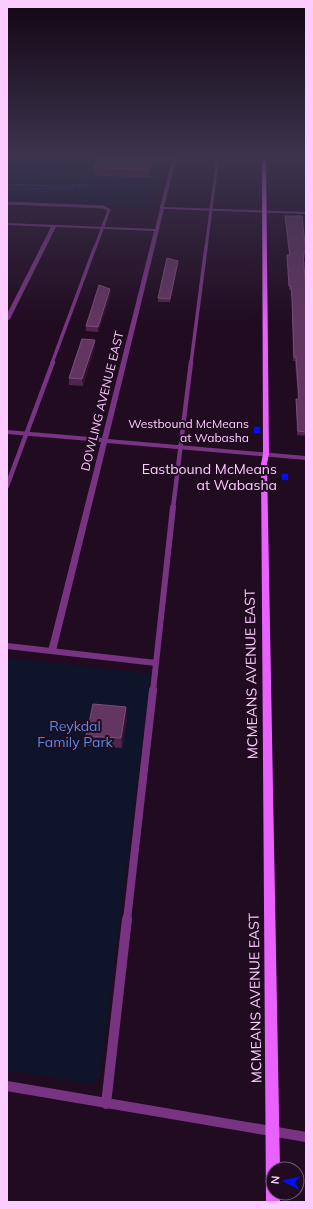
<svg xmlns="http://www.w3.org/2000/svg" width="313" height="1209" font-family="Mulish,sans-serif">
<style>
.green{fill:#0e142a}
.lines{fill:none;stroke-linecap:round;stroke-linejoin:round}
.path{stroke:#2747b7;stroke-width:1;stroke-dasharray:1 1.5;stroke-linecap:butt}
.lane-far5{stroke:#783482;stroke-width:3}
.lane-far4{stroke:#783482;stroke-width:3.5}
.lane-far3{stroke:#783482;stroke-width:4.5}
.lane-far2{stroke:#783482;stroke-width:6}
.lane-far1{stroke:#783482;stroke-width:8}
.lane{stroke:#783482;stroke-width:10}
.street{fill:#783482;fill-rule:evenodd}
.secondary{fill:#e962ff;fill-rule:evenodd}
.wall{fill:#4f244d}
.shaded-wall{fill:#341233}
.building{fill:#623660;stroke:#7a4d79}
.poi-dot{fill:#0010f6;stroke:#200b20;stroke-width:1.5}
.labels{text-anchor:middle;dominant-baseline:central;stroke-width:4;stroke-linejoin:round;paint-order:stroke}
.far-street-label{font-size:12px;fill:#fccbff;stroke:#200b20}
.far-poi-label{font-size:12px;fill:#fccbff;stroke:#200b20;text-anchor:end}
.poi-label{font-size:14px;fill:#fccbff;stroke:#200b20;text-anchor:end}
.street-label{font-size:14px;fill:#fccbff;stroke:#200b20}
.park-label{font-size:14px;fill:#518ee5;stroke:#200b20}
</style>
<rect width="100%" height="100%" fill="#200b20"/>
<path class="green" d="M7 156H48L162 161 150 207 7 201Z
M7 658 151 674 100 1076 91 1084 7 1070Z"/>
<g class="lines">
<path class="path" d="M86 174 91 168
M117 177H160
M7 184 73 187 80 185 86 174 18 172
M79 187 88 185
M29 189 74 188"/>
<path class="lane-far5" d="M78 156 106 157
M145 159 174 160
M7 203 103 207 109 210 95 248
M206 248 218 156"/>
<path class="lane-far4" d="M52 363 95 247
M191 363 206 247"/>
<path class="lane-far3" d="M7 486 53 362
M173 508 191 362"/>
<path class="lane-far2" d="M7 646 156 663
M153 691 173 507"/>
<path class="lane-far1" d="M127 920 153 690"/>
<path class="lane" d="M7 1086 306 1137
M106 1104 127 919"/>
<path class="street" d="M173 156H177L164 207 306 212V214L164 209 108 439 306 456V460L107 443 56 651 55 653 52 654 49 653 48 651 101 442 7 434V430L102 438 154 231 56 227 10 319 7 321V314L51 227 7 225V223L155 229 160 209 159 208 160 207Z"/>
<path class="secondary" d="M262 156H266L269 454 267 464 280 1169H273V1193H280V1202H266L261 464 263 454Z"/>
</g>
<path class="wall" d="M98 156H155H153V162L149 177 94 176 93 168Z
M285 216 306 253 305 257H304L306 292V436L297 435 296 403V399H298L295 361H293L292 302 291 290H289L287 259V255H289L285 219Z
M178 264 170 302H158V298Z
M111 294 98 332 86 331V326Z
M95 347 83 386 69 385V378Z
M127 718 122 748 88 746 86 736Z"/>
<path class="shaded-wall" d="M153 156V162L149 177V169Z
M178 261V264L170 302V299Z
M110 289 111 294 98 332V327Z
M95 340V347L83 386 82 379Z
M126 707 127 718 122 748 121 738Z"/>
<path class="building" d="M98 156H153L149 169 93 168Z
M285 216H302L306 253H303L306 292V432L298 431 296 399H299L298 384 296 357H294L292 299 291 286H289L287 255H290Z
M167 258 178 261 170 299 158 298Z
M99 285 110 289 98 327 86 326Z
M82 339 95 340 82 379 69 378Z
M93 704 126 707 121 738 86 736Z"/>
<linearGradient id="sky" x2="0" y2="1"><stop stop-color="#120612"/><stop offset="0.48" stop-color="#3c344e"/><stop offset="1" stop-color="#3c344e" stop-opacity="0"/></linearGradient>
<rect width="313" height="325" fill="url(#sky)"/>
<g class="poi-dot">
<rect x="253" y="426" width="8" height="8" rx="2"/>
<rect x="281" y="473" width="8" height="8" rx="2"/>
</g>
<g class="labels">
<g class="far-street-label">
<text transform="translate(102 401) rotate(-76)">DOWLING AVENUE EAST</text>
</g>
<g class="far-poi-label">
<text x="249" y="423">Westbound McMeans<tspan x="249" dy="14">at Wabasha</tspan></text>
</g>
<g class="poi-label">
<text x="277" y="469">Eastbound McMeans<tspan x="277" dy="16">at Wabasha</tspan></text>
</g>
<g class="street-label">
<text transform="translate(251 674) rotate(-91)">MCMEANS AVENUE EAST</text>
<text transform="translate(255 998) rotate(-91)">MCMEANS AVENUE EAST</text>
</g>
<g class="park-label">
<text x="75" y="726">Reykdal<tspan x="75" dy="16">Family Park</tspan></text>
</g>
</g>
<rect width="313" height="1209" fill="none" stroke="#fccbff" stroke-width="16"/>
<g transform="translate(285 1181) rotate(277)"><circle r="19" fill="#200b20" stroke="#785879"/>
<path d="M0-3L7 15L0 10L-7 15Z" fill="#0010f6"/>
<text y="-6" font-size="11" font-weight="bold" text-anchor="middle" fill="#fccbff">N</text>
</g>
</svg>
